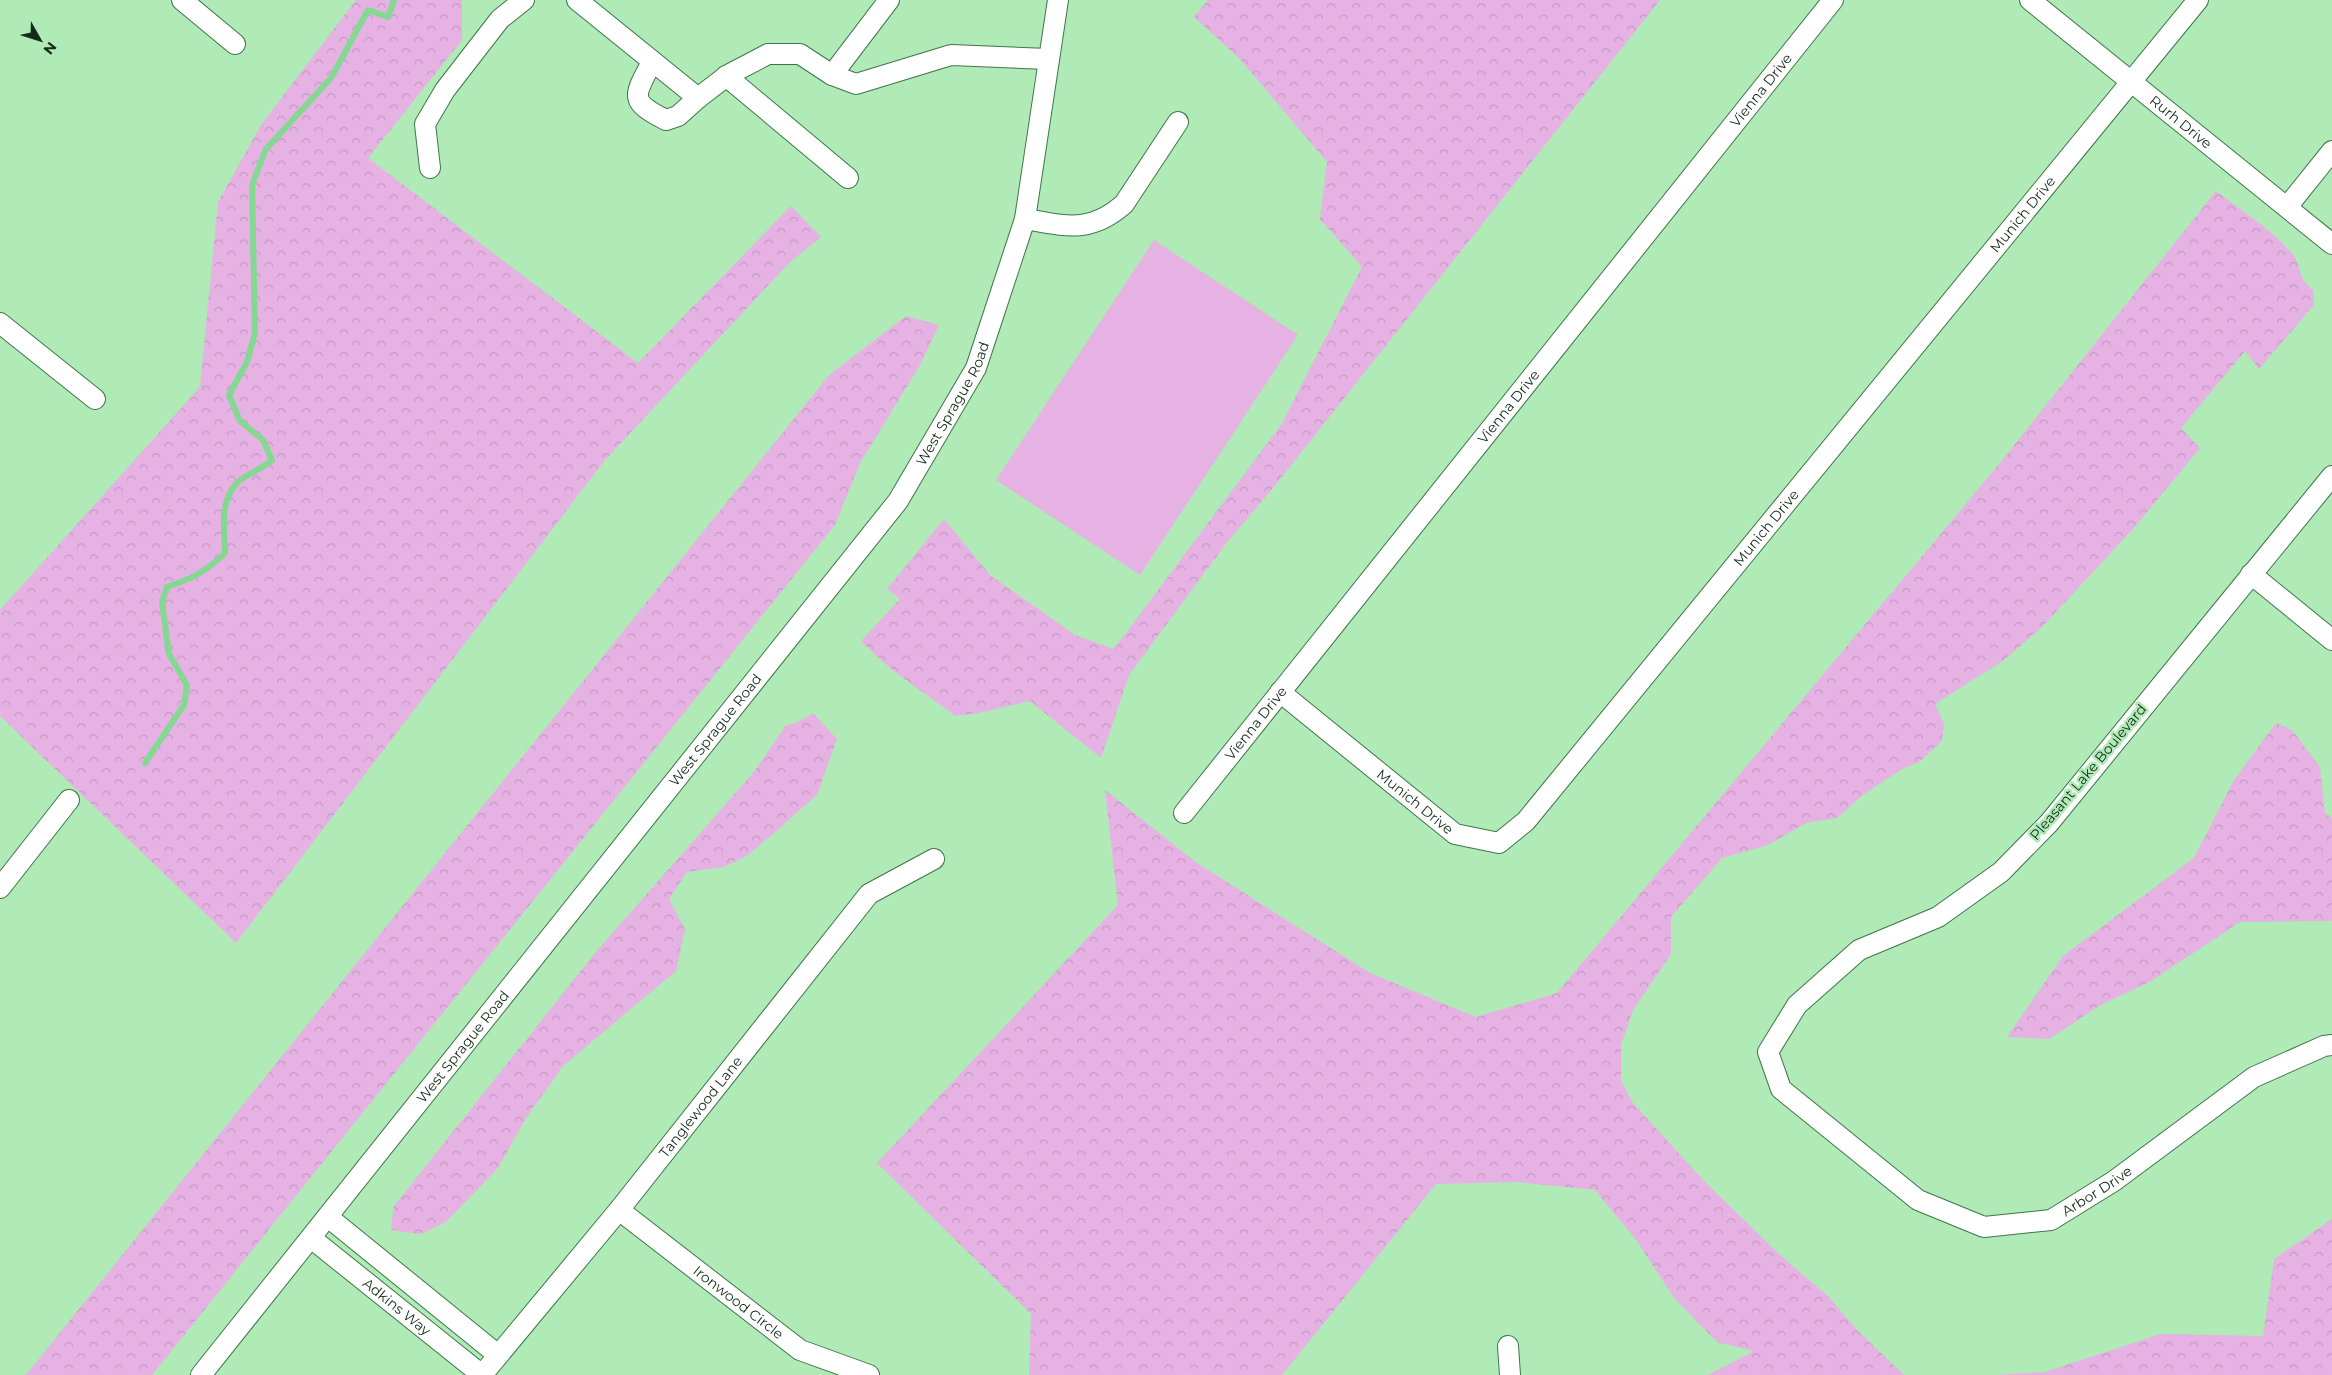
<svg xmlns="http://www.w3.org/2000/svg" width="2332" height="1375" font-family="Montserrat,sans-serif">
<style>
.forest{fill:url(#forest-crowns)}
.pitch{fill:#e6b2e3}
.lines{fill:none;stroke-linecap:round;stroke-linejoin:round}
.stream{stroke:#83d892;stroke-width:6}
.minor-casing{stroke:#3f7649;stroke-width:22}
.minor{stroke:#fff;stroke-width:20}
.labels{text-anchor:middle;dominant-baseline:central;stroke-width:5;stroke-linejoin:round;paint-order:stroke}
.street-label{font-size:14px;fill:#142b18;stroke:#afeab7}
</style>
<defs>
<pattern id="forest-crowns" width="20" height="18" patternUnits="userSpaceOnUse" patternTransform="scale(1.25)"><rect width="20" height="18" fill="#e6b2e3"/><path d="M2 6a3 3 0 1 1 6 0M12 15a3 3 0 1 1 6 0" fill="none" stroke="#c499c2"/></pattern>
</defs>
<rect width="100%" height="100%" fill="#afeab7"/>
<path class="forest" d="M356 0H462V40L368 158 638 363 791 206 821 237 789 263 605 460 236 943 0 716V610L200 387 218 202 261 125Z
M1208 0H1660L1273 488 1228 541 1129 675 1101 758 1030 701 979 713 955 716C923 691 888 670 861 641L900 599 887 589 944 519 990 575 1075 635 1114 649 1281 425 1362 267 1320 219 1327 162 1239 58 1194 17Z
M2216 191C2242 211 2272 229 2293 255 2303 268 2296 277 2313 290L2314 305 2259 369 2245 351 2181 428 2200 448 2133 529 2042 627 2004 660 1935 704 1944 724 1942 741 1919 762 1902 769 1864 794 1837 818 1806 823 1768 845 1722 858 1671 917V954L1633 1010 1621 1045V1081L1633 1103 1704 1181 1780 1255 1829 1297 1857 1330 1904 1375H1708L1754 1351 1717 1342 1674 1298 1637 1241 1595 1190 1517 1182 1436 1184 1282 1375H1029L1031 1314 877 1163 1118 905 1105 790 1197 863 1370 973 1476 1017 1557 993 2000 463Z
M906 316 939 325 920 365 860 463 835 525 152 1375H26L829 375Z
M813 713 837 739 817 795 776 831 747 856 724 867 687 872 669 899 685 929 676 971 563 1066 526 1118 498 1168 446 1222 421 1234 391 1230 394 1206 595 953 753 773 786 725 796 723Z
M2276 723 2292 730 2320 767 2325 813 2332 818V921L2240 922 2151 981 2099 1006 2049 1039 2007 1037 2063 956 2194 858 2234 780Z
M2332 1219V1375H1996L2045 1372 2161 1334 2263 1336 2274 1259Z"/>
<path class="pitch" d="M1154 240 1298 335 1140 575 996 480Z"/>
<g class="lines">
<path class="stream" d="M145 763 184 705 187 685 169 654 162 602 167 587C191 579 207 571 225 553 224 529 219 499 239 481 249 473 262 469 272 460L263 440 240 421 229 395 247 362 255 333 252 185 266 149 331 78 368 10 388 17 394 0"/>
<defs>
<g id="minor">
<path d="M182 0 235 44"/>
<path d="M577 0 698 98 728 75 768 54H800L832 75 856 84 951 55 1049 59"/>
<path id="s1" d="M2030 0 2332 244"/>
<path d="M652 62C634 96 628 101 666 120L678 116 698 98"/>
<path d="M832 75 889 0"/>
<path d="M726 76 848 178"/>
<path d="M430 168 425 124 445 90 500 19 524 0"/>
<path d="M2287 207 2332 151"/>
<path d="M1025 219C1066 226 1090 234 1124 204L1178 122"/>
<path d="M0 323 95 399"/>
<path id="s2" d="M2332 476 2049 823 2001 872 1938 917 1859 950 1797 1005 1768 1052 1781 1089 1918 1200 1984 1227 2051 1220 2114 1181 2254 1077 2324 1046 2332 1045"/>
<path d="M2251 574 2332 640"/>
<path id="s3" d="M1280 692 1455 834 1499 843 1526 821 2198 0"/>
<path id="s4" d="M1184 813 1833 0"/>
<path d="M0 888 69 800"/>
<path id="s5" d="M619 1210 800 1350 869 1375"/>
<path d="M328 1217 498 1355"/>
<path id="s6" d="M311 1238 482 1375"/>
<path d="M1508 1346 1510 1375"/>
<path id="s7" d="M201 1375 898 501 976 368 1025 219 1058 0"/>
<path id="s8" d="M482 1375 619 1210 869 894 934 859"/>
</g>
</defs>
<use href="#minor" class="minor-casing"/>
<use href="#minor" class="minor"/>
</g>
<g class="labels">
<g class="street-label">
<text stroke="none"><textPath href="#s4" startOffset="925">Vienna Drive</textPath></text>
<text stroke="none"><textPath href="#s1" startOffset="194">Rurh Drive</textPath></text>
<text stroke="none"><textPath href="#s3" startOffset="1089">Munich Drive</textPath></text>
<text stroke="none"><textPath href="#s7" startOffset="1230">West Sprague Road</textPath></text>
<text stroke="none"><textPath href="#s4" startOffset="520">Vienna Drive</textPath></text>
<text stroke="none"><textPath href="#s3" startOffset="684">Munich Drive</textPath></text>
<text stroke="none"><textPath href="#s4" startOffset="115">Vienna Drive</textPath></text>
<text stroke="none"><textPath href="#s7" startOffset="825">West Sprague Road</textPath></text>
<text transform="translate(2088 772) rotate(-50)">Pleasant Lake Boulevard</text>
<text stroke="none"><textPath href="#s3" startOffset="174">Munich Drive</textPath></text>
<text stroke="none"><textPath href="#s7" startOffset="420">West Sprague Road</textPath></text>
<text stroke="none"><textPath href="#s8" startOffset="346">Tanglewood Lane</textPath></text>
<text stroke="none"><textPath href="#s2" startOffset="1226">Arbor Drive</textPath></text>
<text stroke="none"><textPath href="#s5" startOffset="151">Ironwood Circle</textPath></text>
<text stroke="none"><textPath href="#s6" startOffset="110">Adkins Way</textPath></text>
</g>
</g>
<g transform="translate(40 40) rotate(129)" stroke="#afeab7" stroke-width="4" paint-order="stroke">
<path d="M0-4L9 19L0 12L-9 19Z" fill="#142b18"/>
<text y="-8" font-size="14" font-weight="bold" text-anchor="middle" fill="#142b18">N</text>
</g>
</svg>
